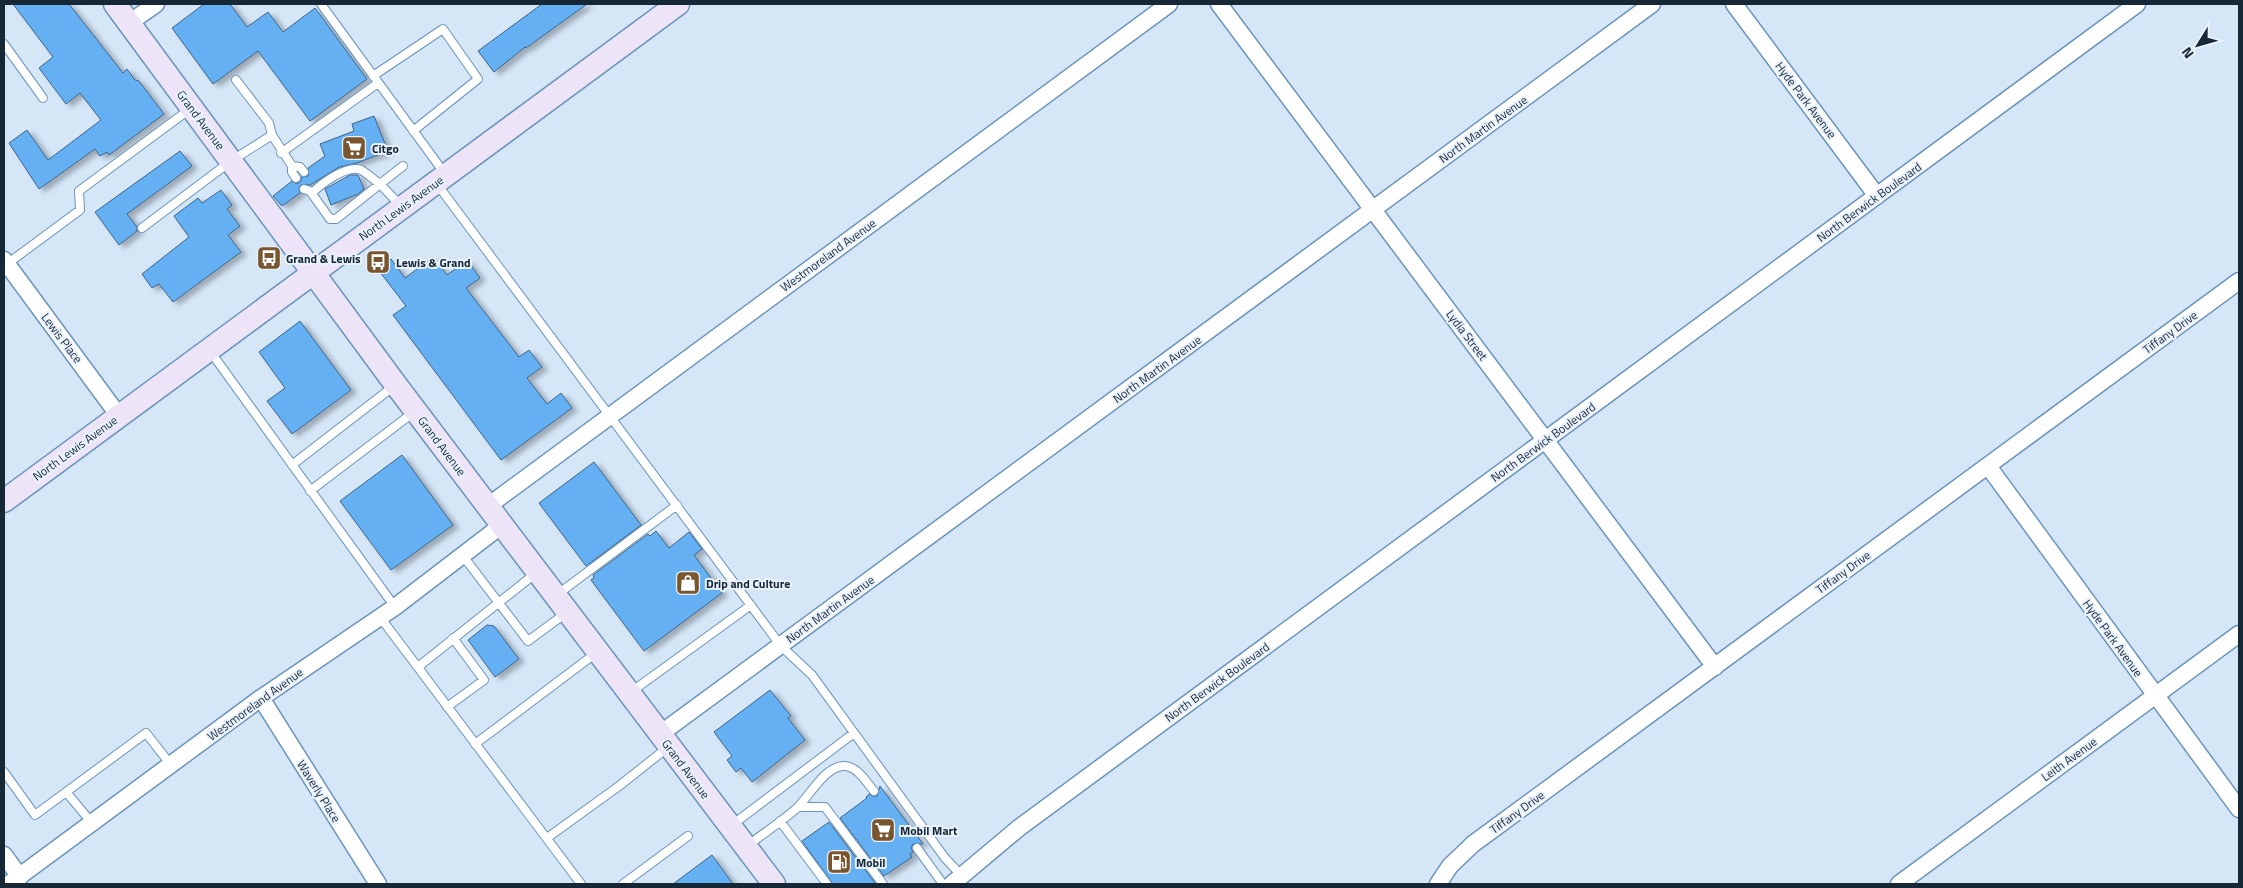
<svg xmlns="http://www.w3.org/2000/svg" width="2243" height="888" font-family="'Titillium Web',sans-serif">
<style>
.building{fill:#65aff3;stroke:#3d6589;filter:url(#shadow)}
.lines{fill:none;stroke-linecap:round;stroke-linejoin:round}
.lane-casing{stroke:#6a94bb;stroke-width:10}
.street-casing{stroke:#6a94bb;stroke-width:19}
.secondary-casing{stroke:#6a94bb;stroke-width:25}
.lane{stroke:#fff;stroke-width:8}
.street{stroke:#fff;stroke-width:16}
.secondary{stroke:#eee4f7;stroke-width:22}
.labels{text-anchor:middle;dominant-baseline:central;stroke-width:4;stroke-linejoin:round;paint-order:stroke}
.street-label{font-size:12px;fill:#162736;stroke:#e9f2fb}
.poi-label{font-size:12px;font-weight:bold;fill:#162736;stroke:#e9f2fb;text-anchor:start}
</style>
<defs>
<filter id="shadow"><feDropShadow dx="5.5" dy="3" stdDeviation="2.5" flood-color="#0004"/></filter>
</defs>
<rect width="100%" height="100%" fill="#d5e6f7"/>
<path class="building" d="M13 4H69L123 73 127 69 135 80 139 81 164 114 109 155 107 152 100 156 95 149 39 189 9 143 27 130 48 160 101 120 80 93 66 104 39 68 53 57Z
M204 4H230L247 27 268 12 283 32 315 8 367 79 310 121 258 51 213 84 172 28Z
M542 4H587L526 48 525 47 494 72 478 51Z
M374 116 388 151 357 163 339 167 310 185H301L299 188 300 193 282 206 273 196 292 181 297 184 301 181V177L308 176V168L325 156 320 144 354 131 352 124Z
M180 151 192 166 127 214 137 227V231L119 245 95 212Z
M350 175H358L364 189 358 194 331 205 325 189Z
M221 190 232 205 227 209 240 226 228 235 241 252 173 302 159 284 152 288 142 274 189 237 174 216 198 198 202 203Z
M433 257 447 275 467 260 480 278 466 288 519 357 529 350 542 367 527 378 547 404 561 393 572 408 501 460 393 315 406 306 377 268 391 259 405 278Z
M300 321 351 390 292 434 267 401 285 388 259 352Z
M402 455 453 525 391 570 340 501Z
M594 462 641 525 586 566 539 503Z
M656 531 669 548 689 532 702 549 694 555 722 593 644 651 591 580 594 578 593 575 648 534 650 536Z
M487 625 494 626 519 659 495 677 468 640Z
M770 690 791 716 788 718 805 740 752 782 741 768 736 772 727 760 732 756 714 732Z
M880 786 923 844H913L911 848 913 852 910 854 912 857 884 876 840 818 867 798 866 797 869 794 873 796H877Z
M829 822 875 883 874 884H833L802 841Z
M712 855 733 884H673Z"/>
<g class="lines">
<defs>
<path id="lane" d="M321 4 445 174
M4 44 43 98
M373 76 443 29 478 79 413 131
M236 80 269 123 272 135
M281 153 378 83
M292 166 300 167 304 172
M437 184 781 646 812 675 945 858 962 876
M304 189 310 191 330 219H336L380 184 401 206
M312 193C321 184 347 164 361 170 367 173 374 180 380 184L403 166
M142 228 231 161 272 135 292 166V172L296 178
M7 264 80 210 79 191 190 109
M210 351 395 607
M292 465 394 386
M310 491 414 412
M463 556 528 641 566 613
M558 594 677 505
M380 617 581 884
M418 667 536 573
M631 692 751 605
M447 707 484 680 453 638
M475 744 596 653
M4 772 35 815 146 733 171 765
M67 793 92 823
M799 807H825L883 884
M780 821 827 884
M732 825 854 733
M547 838 619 786 667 748
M747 846C764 833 781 822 797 808 809 797 825 765 845 766 858 767 866 782 874 791
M917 848 943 884
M623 884 688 836"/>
<path id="street" d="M1219 4 1715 667
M1734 4 1877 196
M129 23 156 4
M4 260 119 416
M1988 466 2239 809
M488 506 1169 4
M261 698 378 884
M660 734 1652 4
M4 855 20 877
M9 884 261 698 395 607 502 525
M952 884 1020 827 2137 4
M1438 884 1450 866 1473 844 2239 281
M1899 884 2239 634"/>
<path id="secondary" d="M115 4 396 385 774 884
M4 501 678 4"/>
</defs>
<use href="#lane" class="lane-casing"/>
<use href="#street" class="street-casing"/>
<use href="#secondary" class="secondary-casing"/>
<use href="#lane" class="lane"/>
<use href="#street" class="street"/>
<use href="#secondary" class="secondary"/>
</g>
<defs>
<symbol id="supermarket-square" viewBox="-11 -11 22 22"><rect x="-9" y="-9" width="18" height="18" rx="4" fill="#79562f" stroke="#e9f2fb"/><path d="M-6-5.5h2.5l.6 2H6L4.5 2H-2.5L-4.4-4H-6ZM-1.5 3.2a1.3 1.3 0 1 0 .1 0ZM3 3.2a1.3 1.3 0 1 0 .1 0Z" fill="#fff"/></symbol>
<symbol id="bus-square" viewBox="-11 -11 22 22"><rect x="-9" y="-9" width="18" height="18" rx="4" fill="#79562f" stroke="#e9f2fb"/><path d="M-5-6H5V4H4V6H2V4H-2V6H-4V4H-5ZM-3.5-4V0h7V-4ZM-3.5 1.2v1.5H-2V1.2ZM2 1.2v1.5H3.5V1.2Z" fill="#fff"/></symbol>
<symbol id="shop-square" viewBox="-11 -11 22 22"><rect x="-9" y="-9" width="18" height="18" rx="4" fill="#79562f" stroke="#e9f2fb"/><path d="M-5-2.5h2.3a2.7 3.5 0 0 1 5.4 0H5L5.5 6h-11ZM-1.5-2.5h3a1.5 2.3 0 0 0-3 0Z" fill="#fff"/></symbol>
<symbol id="fuel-square" viewBox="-11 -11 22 22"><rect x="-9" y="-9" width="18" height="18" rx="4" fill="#79562f" stroke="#e9f2fb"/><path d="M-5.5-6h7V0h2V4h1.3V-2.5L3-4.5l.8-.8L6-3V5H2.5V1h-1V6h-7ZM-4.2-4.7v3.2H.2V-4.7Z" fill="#fff"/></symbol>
</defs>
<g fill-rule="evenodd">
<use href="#supermarket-square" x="340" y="134" width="28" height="28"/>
<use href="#bus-square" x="255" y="244" width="28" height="28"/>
<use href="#bus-square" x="364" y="248" width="28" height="28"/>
<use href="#shop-square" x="674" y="569" width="28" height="28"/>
<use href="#supermarket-square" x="869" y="816" width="28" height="28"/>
<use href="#fuel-square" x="825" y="848" width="28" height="28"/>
</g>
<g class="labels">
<g class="street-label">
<text transform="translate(1806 100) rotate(53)">Hyde Park Avenue</text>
<text transform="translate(201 120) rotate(53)">Grand Avenue</text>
<text transform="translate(1483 129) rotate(-36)">North Martin Avenue</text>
<text transform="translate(1869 202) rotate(-36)">North Berwick Boulevard</text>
<text transform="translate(401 208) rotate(-36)">North Lewis Avenue</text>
<text transform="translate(828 255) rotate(-36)">Westmoreland Avenue</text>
<text transform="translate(2170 332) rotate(-36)">Tiffany Drive</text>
<text transform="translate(1467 335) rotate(53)">Lydia Street</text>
<text transform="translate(62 338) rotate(53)">Lewis Place</text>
<text transform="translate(1157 369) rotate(-36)">North Martin Avenue</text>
<text transform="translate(1543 442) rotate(-36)">North Berwick Boulevard</text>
<text transform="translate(442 446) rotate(53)">Grand Avenue</text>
<text transform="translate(75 448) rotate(-36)">North Lewis Avenue</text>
<text transform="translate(1843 572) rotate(-36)">Tiffany Drive</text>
<text transform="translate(830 609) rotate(-36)">North Martin Avenue</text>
<text transform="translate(2113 638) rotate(54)">Hyde Park Avenue</text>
<text transform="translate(1217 682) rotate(-36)">North Berwick Boulevard</text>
<text transform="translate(255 704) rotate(-36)">Westmoreland Avenue</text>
<text transform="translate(2069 759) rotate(-36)">Leith Avenue</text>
<text transform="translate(686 769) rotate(53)">Grand Avenue</text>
<text transform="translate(319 791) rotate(58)">Waverly Place</text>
<text transform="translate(1517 812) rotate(-36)">Tiffany Drive</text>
</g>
<g class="poi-label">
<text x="372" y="148">Citgo</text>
<text x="286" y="258">Grand &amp; Lewis</text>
<text x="396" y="262">Lewis &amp; Grand</text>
<text x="706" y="583">Drip and Culture</text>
<text x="900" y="830">Mobil Mart</text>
<text x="856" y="862">Mobil</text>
</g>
</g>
<rect width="2243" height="888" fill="none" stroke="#162736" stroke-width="10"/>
<g transform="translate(2198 45) rotate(233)" stroke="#e9f2fb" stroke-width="4" paint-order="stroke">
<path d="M0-4L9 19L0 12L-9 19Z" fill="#162736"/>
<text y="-8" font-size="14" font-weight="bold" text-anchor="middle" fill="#162736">N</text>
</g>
</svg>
